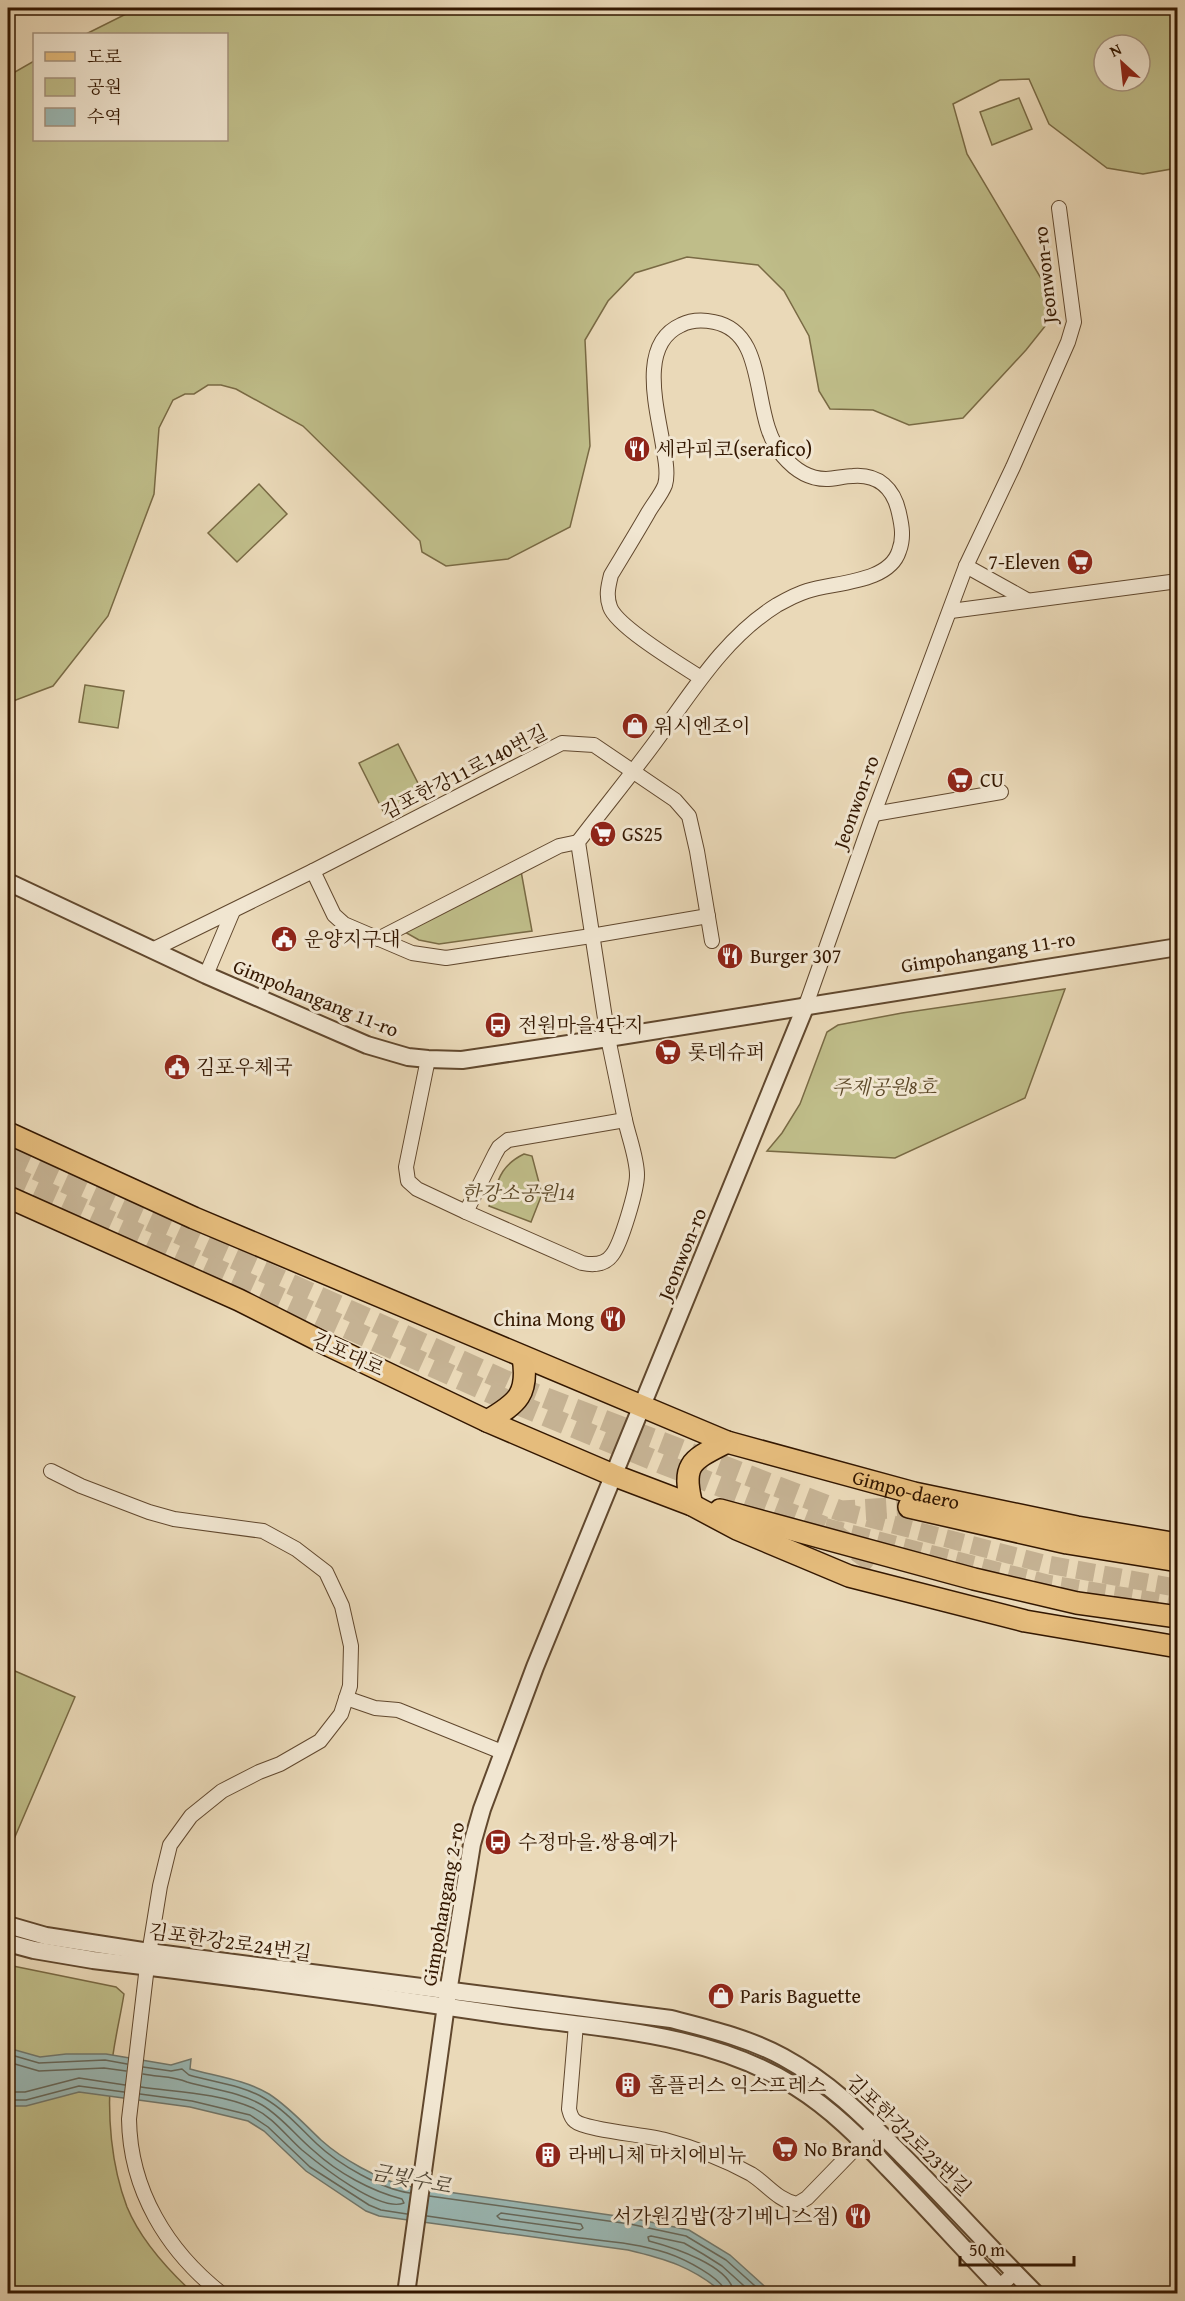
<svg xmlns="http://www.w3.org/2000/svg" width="1185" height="2301" font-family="'Gentium Book Plus','Noto Serif KR',serif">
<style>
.green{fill:#bfbd89;stroke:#796a44;stroke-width:1.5;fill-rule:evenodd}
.water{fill:#9ab9b6;stroke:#71786d;stroke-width:1.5}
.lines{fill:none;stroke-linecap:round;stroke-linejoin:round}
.shore{stroke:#66685b;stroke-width:1.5}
.secondary-tunnel{stroke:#c5b293;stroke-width:18;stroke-dasharray:18 9;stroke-linecap:butt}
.primary-tunnel{stroke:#c5b293;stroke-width:21;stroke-dasharray:21 10;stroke-linecap:butt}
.minor-casing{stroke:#61482e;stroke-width:16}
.tertiary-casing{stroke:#61482e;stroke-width:20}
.primary-casing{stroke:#331700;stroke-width:24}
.minor{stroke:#f1e6d1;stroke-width:14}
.tertiary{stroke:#f1e6d1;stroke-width:16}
.primary{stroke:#e5bc7c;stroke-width:21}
.labels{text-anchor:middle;stroke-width:6;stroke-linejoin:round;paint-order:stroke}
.street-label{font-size:20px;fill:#331700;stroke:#f1e6d1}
.poi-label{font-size:20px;fill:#331700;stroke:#f1e6d1;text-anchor:start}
.park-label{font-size:20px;font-style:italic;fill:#5d4929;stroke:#f1e6d1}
.water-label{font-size:21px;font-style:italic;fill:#524837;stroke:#f1e6d1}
</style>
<rect width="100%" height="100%" fill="#ead9b8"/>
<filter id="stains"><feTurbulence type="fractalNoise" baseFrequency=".00333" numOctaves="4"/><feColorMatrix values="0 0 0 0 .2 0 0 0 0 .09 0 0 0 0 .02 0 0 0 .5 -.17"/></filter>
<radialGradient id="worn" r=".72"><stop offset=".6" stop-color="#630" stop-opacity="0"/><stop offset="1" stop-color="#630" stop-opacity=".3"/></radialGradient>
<g class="green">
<path d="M138 8H1177V168L1143 174 1107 168 1049 124 1029 79 1000 80 953 104 967 154 1045 285 1046 325 1026 350 963 418 909 425 873 410 830 409 819 391 809 336 784 291 758 265 687 257 635 273 608 301 585 340 590 446 570 527 508 559 446 566 422 552 420 541 303 426 236 389 221 385H208L194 394H185L173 400 159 428 154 494 108 616 53 686 8 703V76L34 61V140H226V34H86ZM1104 45H1140V81H1104Z"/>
<polygon points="1019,98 1032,129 992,145 980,112"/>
<polygon points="259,484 287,514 237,562 208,533"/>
<polygon points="85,685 124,691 118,728 79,722"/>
<polygon points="398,744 423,793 384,813 359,763"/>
<polygon points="521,871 532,931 439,944 419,940 403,931"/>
<polygon points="1065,989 1025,1098 895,1158 767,1151 782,1133 800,1104 827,1032 838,1025 902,1013"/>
<path d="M524 1154 532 1156 542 1194 531 1222 489 1206C498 1182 499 1166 524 1154Z"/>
<polygon points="8,1668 75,1697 8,1853"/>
<path d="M8 1965 116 1987 124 1994C120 2019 113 2046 111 2071 107 2115 111 2165 127 2207 141 2241 167 2269 193 2293H8Z"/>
</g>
<path class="water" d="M8 2048 40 2057 66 2054H106L171 2065 191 2059 190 2069C215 2076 246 2080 269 2094 289 2107 304 2124 321 2140 342 2159 378 2179 405 2186L631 2218 689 2230 730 2255 772 2293H723C693 2267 666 2259 628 2250L379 2216 366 2211 306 2171 264 2131 248 2121 190 2107 79 2092 26 2106H8Z"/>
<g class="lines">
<g class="shore">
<polyline points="8,2054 39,2063 105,2060 127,2064"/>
<polyline points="8,2062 39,2071 104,2068 126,2071"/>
<path d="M143 2067 171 2071 182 2069 189 2075C213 2082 242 2085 264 2098 285 2110 300 2128 317 2144 338 2164 381 2189 410 2193"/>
<path d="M141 2087C177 2092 219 2093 253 2108 273 2117 286 2136 302 2150 320 2165 380 2213 404 2203L402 2199C371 2191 338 2173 314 2151 296 2136 282 2117 262 2105 240 2092 211 2089 187 2082 174 2076 157 2077 143 2074"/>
<polyline points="8,2092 25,2092 79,2078 125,2085"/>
<polyline points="140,2094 192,2101 250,2115 268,2127 310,2167 369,2205 381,2210 407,2214"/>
<polyline points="8,2100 26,2100 79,2086 124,2092"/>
<polyline points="429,2196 630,2224 686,2236 726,2260 764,2294"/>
<polygon points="501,2213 581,2224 583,2228 580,2230 500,2219 497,2216"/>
<path d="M427 2216C475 2223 524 2230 572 2237 604 2241 637 2243 667 2253 682 2258 724 2278 726 2294"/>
<path d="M734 2294C732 2266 672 2247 649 2241L648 2237 651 2236 684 2243 703 2254 722 2266 753 2294"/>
</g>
<g class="secondary-tunnel">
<polyline points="841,1511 1045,1564 1178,1588"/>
<polyline points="825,1527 1049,1584 1178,1605"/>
</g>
<g class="primary-tunnel">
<polyline points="8,1157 533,1393 841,1511 909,1507"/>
<polyline points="8,1175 502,1398 663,1464 825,1527 880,1568"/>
</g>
<defs>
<g id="minor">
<polyline points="966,566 1027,600"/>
<polyline points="951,611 1178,581"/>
<polyline points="874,814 1001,792"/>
<polyline points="313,871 334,915 344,924 412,953 446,958 591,936 708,916"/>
<polyline points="378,939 559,846 578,842"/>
<polyline points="152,950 313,871 562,743 594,745 675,800 689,816 697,851 712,941"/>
<polyline points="206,975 233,911"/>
<polyline points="806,1005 871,821 966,566 1013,467 1068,342 1074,322 1059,208"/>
<path d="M428 1059 406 1167 408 1181 417 1189 466 1212 495 1154 499 1147 508 1140 625 1120 608 1038 578 842C604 808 631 775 656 741 692 692 724 638 777 605 786 600 797 594 807 591 835 582 889 583 899 551 904 538 902 526 899 513 894 489 879 474 853 476 844 476 835 479 826 479 808 479 794 469 783 456 749 419 771 333 714 322 704 320 691 320 681 325 636 345 659 414 664 452 666 462 668 475 665 485 661 495 653 504 648 513 636 534 623 555 611 575 608 587 606 596 610 607 617 627 681 665 701 678"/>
<path d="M466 1212 582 1263C592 1265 605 1265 612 1255 621 1244 637 1190 637 1175 637 1158 629 1138 625 1120"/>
<path d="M51 1471 81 1486 149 1512 174 1519 263 1531 296 1549 326 1572 342 1606 351 1646 350 1686 341 1714 320 1741 280 1764 259 1772 222 1791 191 1816 170 1845 160 1886 147 1966 129 2119C130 2190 167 2251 222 2294"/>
<polyline points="346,1698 375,1708 398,1710 502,1752"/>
<path d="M576 2024 569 2109C570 2113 571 2118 575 2121 585 2130 647 2135 665 2140 695 2148 724 2159 751 2174 767 2184 777 2200 797 2204L807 2198 875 2128"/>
<polyline points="992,2294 1015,2272"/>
</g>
<g id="tertiary">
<polyline points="8,882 206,975 367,1045 408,1057 428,1059 462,1060 608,1038 1178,947"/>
<path d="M8 1925 46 1936 149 1952 671 2019C710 2029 748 2038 783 2057 831 2083 865 2118 902 2155 948 2201 990 2248 1036 2294"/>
<path d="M8 1943 34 1950 93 1960C228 1976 363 1994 497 2014 599 2029 707 2031 796 2087 831 2109 860 2138 888 2168 928 2209 967 2253 1007 2294"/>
<polyline points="406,2294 446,2005 472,1844 482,1809 535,1667 806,1005"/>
</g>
<g id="primary">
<path id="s1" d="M8 1133 194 1218 727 1442 914 1493 1077 1527 1178 1544"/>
<polyline points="8,1197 239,1300 330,1346 487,1421 613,1475 692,1505 737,1529 849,1576 1025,1621 1178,1647"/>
<path d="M487 1421C518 1403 529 1394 523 1357"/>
<path d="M692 1505C681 1463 692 1460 727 1442"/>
<polyline points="909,1507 1067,1543 1178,1561"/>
<polyline points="720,1510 974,1579 1077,1603 1178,1617"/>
</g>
</defs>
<use href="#minor" class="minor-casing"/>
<use href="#tertiary" class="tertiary-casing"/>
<use href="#primary" class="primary-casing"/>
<use href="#minor" class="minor"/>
<use href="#tertiary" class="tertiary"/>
<use href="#primary" class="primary"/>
</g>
<defs>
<symbol id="restaurant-disc" viewBox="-11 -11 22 22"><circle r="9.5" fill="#8f2418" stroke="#f1e6d1"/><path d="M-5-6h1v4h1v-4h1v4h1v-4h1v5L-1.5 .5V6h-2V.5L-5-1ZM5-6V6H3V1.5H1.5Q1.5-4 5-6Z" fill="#fff"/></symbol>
<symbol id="supermarket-disc" viewBox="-11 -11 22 22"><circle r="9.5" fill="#8f2418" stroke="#f1e6d1"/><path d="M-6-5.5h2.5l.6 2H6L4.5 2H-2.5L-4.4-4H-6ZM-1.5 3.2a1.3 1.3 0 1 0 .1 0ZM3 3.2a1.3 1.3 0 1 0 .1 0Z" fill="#fff"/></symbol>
<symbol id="shop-disc" viewBox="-11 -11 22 22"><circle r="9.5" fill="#8f2418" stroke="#f1e6d1"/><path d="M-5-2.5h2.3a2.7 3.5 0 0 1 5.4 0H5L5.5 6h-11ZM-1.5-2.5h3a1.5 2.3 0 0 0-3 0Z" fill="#fff"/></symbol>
<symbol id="civic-disc" viewBox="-11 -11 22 22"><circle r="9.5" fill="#8f2418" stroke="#f1e6d1"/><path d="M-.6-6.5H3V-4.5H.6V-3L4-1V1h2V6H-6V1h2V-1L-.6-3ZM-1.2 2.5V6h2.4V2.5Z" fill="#fff"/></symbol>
<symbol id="bus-disc" viewBox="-11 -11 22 22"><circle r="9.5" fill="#8f2418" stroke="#f1e6d1"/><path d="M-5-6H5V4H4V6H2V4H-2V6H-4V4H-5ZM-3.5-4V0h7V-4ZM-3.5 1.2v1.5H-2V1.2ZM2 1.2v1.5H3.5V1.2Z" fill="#fff"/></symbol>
<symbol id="building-disc" viewBox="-11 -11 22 22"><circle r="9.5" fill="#8f2418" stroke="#f1e6d1"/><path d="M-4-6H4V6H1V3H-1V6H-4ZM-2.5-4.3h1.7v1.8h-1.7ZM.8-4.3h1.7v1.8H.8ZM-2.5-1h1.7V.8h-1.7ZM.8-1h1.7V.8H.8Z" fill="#fff"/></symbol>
</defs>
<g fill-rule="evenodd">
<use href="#restaurant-disc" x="622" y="434" width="30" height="30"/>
<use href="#supermarket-disc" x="1065" y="547" width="30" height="30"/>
<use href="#shop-disc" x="620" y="711" width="30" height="30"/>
<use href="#supermarket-disc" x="945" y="765" width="30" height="30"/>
<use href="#supermarket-disc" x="588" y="819" width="30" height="30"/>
<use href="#civic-disc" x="269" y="924" width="30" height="30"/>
<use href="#restaurant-disc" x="715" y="941" width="30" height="30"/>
<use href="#bus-disc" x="483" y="1010" width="30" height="30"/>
<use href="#supermarket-disc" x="653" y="1037" width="30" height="30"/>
<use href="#civic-disc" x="162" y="1052" width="30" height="30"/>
<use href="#restaurant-disc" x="598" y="1304" width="30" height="30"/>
<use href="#bus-disc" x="483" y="1827" width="30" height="30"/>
<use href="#shop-disc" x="706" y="1981" width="30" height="30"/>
<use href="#building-disc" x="613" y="2070" width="30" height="30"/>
<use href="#supermarket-disc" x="770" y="2134" width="30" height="30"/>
<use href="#building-disc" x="533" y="2140" width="30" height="30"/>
<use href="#restaurant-disc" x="843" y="2201" width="30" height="30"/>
</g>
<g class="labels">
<g class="street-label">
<text transform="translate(1045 275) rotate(-96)" y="7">Jeonwon-ro</text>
<text transform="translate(464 772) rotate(-27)" y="7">김포한강11로140번길</text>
<text transform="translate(856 802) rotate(-70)" y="7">Jeonwon-ro</text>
<text transform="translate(988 952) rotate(-9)" y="7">Gimpohangang 11-ro</text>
<text transform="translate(316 998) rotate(22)" y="7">Gimpohangang 11-ro</text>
<text transform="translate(682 1254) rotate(-68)" y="7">Jeonwon-ro</text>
<text transform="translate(348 1354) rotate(25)" y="7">김포대로</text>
<text dy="7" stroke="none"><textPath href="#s1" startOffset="968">Gimpo-daero</textPath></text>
<text transform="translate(443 1904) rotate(-80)" y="7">Gimpohangang 2-ro</text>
<text transform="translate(230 1942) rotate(8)" y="7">김포한강2로24번길</text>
<text transform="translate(909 2135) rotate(44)" y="7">김포한강2로23번길</text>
</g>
<g class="poi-label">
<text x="656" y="456">세라피코(serafico)</text>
<text x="1060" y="569" text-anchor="end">7-Eleven</text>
<text x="654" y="733">워시엔조이</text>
<text x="980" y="787">CU</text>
<text x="622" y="841">GS25</text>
<text x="304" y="946">운양지구대</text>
<text x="750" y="963">Burger 307</text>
<text x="518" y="1032">전원마을4단지</text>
<text x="688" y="1059">롯데슈퍼</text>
<text x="196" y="1074">김포우체국</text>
<text x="594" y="1326" text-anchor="end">China Mong</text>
<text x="518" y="1849">수정마을.쌍용예가</text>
<text x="740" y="2003">Paris Baguette</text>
<text x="648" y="2092">홈플러스 익스프레스</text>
<text x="804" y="2156">No Brand</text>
<text x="568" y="2162">라베니체 마치에비뉴</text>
<text x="838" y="2223" text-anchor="end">서가원김밥(장기베니스점)</text>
</g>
<g class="park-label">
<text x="884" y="1094">주제공원8호</text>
<text x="518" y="1200">한강소공원14</text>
</g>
<g class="water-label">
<text transform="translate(411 2179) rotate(11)" y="7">금빛수로</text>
</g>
</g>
<rect width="1185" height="2301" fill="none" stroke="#ead9b8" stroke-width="30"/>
<rect x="9" y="9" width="1167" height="2283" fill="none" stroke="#331700" stroke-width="3"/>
<rect x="15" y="15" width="1155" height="2271" fill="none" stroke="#331700" stroke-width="1.5"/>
<rect x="33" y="33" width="195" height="108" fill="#f1e6d1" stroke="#a5937d" stroke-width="1.5"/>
<rect x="45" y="52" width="30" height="9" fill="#e5bc7c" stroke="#a5937d" stroke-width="1.5"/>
<text x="87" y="63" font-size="18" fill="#331700">도로</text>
<rect x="45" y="78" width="30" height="18" fill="#bfbd89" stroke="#a5937d" stroke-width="1.5"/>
<text x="87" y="93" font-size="18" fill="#331700">공원</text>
<rect x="45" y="108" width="30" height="18" fill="#9ab9b6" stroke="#a5937d" stroke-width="1.5"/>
<text x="87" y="123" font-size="18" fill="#331700">수역</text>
<g transform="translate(1122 63) rotate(333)"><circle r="28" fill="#f1e6d1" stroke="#a5937d" stroke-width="1.5"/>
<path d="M0-4.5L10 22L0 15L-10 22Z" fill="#8f2418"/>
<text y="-9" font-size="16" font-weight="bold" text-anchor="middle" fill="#331700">N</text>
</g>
<path d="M960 2256v9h114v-9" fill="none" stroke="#331700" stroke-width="3"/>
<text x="969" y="2256" font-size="18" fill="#331700" stroke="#f1e6d1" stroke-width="4.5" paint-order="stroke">50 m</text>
<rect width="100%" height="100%" filter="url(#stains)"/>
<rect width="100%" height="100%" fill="url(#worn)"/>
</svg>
